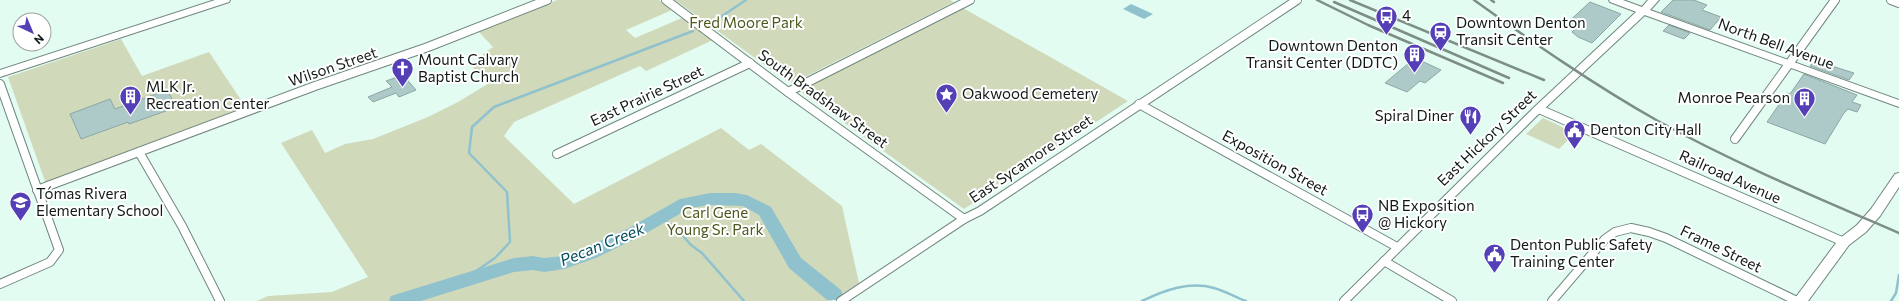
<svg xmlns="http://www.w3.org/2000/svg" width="1899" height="301" font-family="Commissioner,sans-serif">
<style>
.green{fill:#d1d9bb}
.water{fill:#90c2ce}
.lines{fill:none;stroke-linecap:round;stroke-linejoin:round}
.stream{stroke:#90c2ce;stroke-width:2.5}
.river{fill:#90c2ce;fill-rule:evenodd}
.building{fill:#aecac8;stroke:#8ba7a5}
.street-casing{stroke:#70877d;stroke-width:10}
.secondary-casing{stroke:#70877d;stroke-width:2}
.street{stroke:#fff;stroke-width:8}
.secondary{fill:#fff;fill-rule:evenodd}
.rail{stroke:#7d8e87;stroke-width:2.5}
.labels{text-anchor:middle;stroke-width:4;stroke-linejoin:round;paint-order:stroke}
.poi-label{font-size:15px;fill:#101915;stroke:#fff;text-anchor:start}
.park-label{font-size:15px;fill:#4c581c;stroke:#fff}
.street-label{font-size:15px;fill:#101915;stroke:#fff}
.water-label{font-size:16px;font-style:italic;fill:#024e5c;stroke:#fff}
</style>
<rect width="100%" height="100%" fill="#e3fcf1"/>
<g class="green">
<path d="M557 0H659L672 10 626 30 635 38 682 18 713 40 646 71 640 66 514 122 504 136 574 204 721 128 749 150 761 144 842 206 859 283 831 301H257L268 296 332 292 368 277 281 143 312 130 325 153 345 144 373 139 428 117 458 102 491 82 486 75 473 70C476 58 483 54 493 47L478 31Z"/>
<polygon points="675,0 950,0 954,2 793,83 788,82"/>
<polygon points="963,8 1128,101 964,209 800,91"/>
<polygon points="121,39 142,76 209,52 247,109 46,184 8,77"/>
<polygon points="1543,118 1575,133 1559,149 1526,134"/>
</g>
<polygon class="water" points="1131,4 1153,14 1144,19 1123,9"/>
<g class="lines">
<g class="stream">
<polyline points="713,22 746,0"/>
<polyline points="658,220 665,221 675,227 691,245 702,253 744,301"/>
<polyline points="460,282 495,258 510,242 507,192 469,153 472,127 494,107 693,31"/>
<path d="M1142 301C1165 290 1189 281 1214 288 1225 291 1235 297 1246 301"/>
<polyline points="1891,301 1896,293 1899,275"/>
</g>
<polygon class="river" points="710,193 735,193 747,195 771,207 801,258 841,290 843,295 841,300 827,300 789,268 759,215 743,206 710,205 690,208 641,236 596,258 564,269 544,272 533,270 514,272 421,301 389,301 391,296 514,258 533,256 544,258 563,256 584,248 629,228 680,199"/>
</g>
<g class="building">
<polygon points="1673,0 1694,0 1707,5 1702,10 1721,17 1710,30 1661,12"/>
<polygon points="1590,2 1621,14 1592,43 1578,37 1572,32 1575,29 1565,25"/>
<polygon points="1669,25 1690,33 1684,39 1663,31"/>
<polygon points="1415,58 1441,70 1425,83 1420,81 1407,92 1385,83"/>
<polygon points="1815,60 1838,68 1854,73 1849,80 1810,66"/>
<polygon points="1804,74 1857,95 1852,102 1861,105 1857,112 1848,109 1844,113 1825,144 1767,122 1787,93 1790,94"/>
<polygon points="403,75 416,90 399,97 396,93 373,102 368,97 392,87 386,81"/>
<polygon points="167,90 177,107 129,124 128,122 81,139 70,114 110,99 115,109"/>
</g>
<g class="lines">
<defs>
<g id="street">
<polyline points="666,0 788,92 964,219"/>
<polyline points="1891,0 1899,3"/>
<polyline points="0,84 59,250 50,262 0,284"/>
<polyline points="788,92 970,0"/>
<polyline points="1139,104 1397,247"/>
<polyline points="1539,109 1844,242"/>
<polyline points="1735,139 1835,0"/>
<polyline points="139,152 182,226 220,301"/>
<polyline points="557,154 750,63"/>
<polyline points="37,190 315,86 428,47 547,0"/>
<polyline points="1384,261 1452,301"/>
<polyline points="841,301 964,219 980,211 1297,0"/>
<polyline points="1344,301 1535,112 1643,11"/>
<polyline points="1552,301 1605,239 1615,232 1631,228 1649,232 1666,238 1797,301"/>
</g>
<g id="secondary">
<polygon points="215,0 230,0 229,2 0,77 0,70"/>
<polygon points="1609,0 1623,0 1642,7 1648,0 1659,0 1650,10 1899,100 1899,107 1639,13 1610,2"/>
<polygon points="1899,173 1899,187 1880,216 1866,232 1849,245 1808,301 1793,301 1839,239 1857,225 1871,209 1895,174"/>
</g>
</defs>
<use href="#street" class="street-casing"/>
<use href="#secondary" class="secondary-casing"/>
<use href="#street" class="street"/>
<use href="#secondary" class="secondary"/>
<g class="rail">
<polyline points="1317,0 1368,25 1503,83"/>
<polyline points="1350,0 1544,80"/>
<path d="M1474 0C1534 43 1594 85 1658 121 1736 164 1818 198 1899 233"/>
<polyline points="1491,0 1494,2"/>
<polyline points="1334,2 1509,78"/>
</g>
</g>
<defs>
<symbol id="bus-pin" viewBox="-11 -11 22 30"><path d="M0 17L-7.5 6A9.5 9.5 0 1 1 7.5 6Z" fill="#543fb7" stroke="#fff"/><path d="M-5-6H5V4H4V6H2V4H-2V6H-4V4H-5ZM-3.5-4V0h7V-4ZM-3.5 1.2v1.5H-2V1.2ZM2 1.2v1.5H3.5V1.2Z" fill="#fff"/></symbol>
<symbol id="station-pin" viewBox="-11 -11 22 30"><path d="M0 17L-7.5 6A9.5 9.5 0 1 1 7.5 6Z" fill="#543fb7" stroke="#fff"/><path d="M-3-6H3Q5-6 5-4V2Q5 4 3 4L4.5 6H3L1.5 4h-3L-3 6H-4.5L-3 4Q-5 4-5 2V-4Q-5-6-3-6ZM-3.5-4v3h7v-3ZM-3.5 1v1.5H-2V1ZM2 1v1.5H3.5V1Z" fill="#fff"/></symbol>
<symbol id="building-pin" viewBox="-11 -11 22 30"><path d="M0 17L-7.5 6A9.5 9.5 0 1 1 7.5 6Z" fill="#543fb7" stroke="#fff"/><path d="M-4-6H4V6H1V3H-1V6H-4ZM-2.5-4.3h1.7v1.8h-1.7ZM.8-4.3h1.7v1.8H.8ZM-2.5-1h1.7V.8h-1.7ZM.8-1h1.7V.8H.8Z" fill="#fff"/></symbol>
<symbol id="church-pin" viewBox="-11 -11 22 30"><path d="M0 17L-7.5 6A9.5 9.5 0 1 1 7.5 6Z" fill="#543fb7" stroke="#fff"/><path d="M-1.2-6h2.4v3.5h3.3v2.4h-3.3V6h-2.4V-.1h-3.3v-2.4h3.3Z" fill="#fff"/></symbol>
<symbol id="sight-pin" viewBox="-11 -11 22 30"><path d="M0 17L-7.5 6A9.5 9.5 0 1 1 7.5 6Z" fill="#543fb7" stroke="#fff"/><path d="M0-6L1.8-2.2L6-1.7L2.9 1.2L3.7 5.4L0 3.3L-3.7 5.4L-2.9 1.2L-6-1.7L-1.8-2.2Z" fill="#fff"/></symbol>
<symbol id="restaurant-pin" viewBox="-11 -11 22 30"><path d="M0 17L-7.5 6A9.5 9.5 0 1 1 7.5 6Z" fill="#543fb7" stroke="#fff"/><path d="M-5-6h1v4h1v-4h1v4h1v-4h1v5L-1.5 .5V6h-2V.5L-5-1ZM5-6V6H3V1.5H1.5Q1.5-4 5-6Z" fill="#fff"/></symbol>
<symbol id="civic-pin" viewBox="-11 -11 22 30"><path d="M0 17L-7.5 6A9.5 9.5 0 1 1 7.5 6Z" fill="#543fb7" stroke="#fff"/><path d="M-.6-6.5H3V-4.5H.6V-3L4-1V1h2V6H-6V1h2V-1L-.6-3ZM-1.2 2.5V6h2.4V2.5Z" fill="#fff"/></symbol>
<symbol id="school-pin" viewBox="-11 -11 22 30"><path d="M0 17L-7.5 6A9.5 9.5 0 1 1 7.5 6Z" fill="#543fb7" stroke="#fff"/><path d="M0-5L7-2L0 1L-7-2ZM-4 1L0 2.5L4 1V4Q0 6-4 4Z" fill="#fff"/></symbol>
</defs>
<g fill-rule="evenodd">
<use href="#bus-pin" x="1374" y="4" width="25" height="34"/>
<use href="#station-pin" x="1428" y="20" width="25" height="34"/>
<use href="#building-pin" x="1402" y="42" width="25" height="34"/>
<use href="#church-pin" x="390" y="56" width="25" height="34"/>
<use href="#sight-pin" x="934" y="82" width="25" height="34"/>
<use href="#building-pin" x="118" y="84" width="25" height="34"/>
<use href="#building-pin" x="1792" y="86" width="25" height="34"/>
<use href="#restaurant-pin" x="1458" y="104" width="25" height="34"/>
<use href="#civic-pin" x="1562" y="118" width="25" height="34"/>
<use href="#school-pin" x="8" y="190" width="25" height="34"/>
<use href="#bus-pin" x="1350" y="202" width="25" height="34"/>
<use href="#civic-pin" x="1482" y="242" width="25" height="34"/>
</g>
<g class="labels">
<g class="poi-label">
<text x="1402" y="21">4</text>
<text x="1456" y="28">Downtown Denton<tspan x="1456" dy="17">Transit Center</tspan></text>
<text x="1398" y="51" text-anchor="end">Downtown Denton<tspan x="1398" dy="17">Transit Center (DDTC)</tspan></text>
<text x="418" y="65">Mount Calvary<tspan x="418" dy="17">Baptist Church</tspan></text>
<text x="146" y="92">MLK Jr.<tspan x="146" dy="17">Recreation Center</tspan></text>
<text x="962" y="99">Oakwood Cemetery</text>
<text x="1790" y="103" text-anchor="end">Monroe Pearson</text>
<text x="1454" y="121" text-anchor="end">Spiral Diner</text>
<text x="1590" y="135">Denton City Hall</text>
<text x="36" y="199">Tómas Rivera<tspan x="36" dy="17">Elementary School</tspan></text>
<text x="1378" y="211">NB Exposition<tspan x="1378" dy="17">@ Hickory</tspan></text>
<text x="1510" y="250">Denton Public Safety<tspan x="1510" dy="17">Training Center</tspan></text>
</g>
<g class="park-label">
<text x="746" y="28">Fred Moore Park</text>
<text x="715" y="218">Carl Gene<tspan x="715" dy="17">Young Sr. Park</tspan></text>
</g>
<g class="street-label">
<text transform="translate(1776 44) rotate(20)" y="5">North Bell Avenue</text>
<text transform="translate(333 67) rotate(-19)" y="5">Wilson Street</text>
<text transform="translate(647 96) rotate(-25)" y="5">East Prairie Street</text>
<text transform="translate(823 99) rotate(36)" y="5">South Bradshaw Street</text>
<text transform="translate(1487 138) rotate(-44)" y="5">East Hickory Street</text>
<text transform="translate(1031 159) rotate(-34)" y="5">East Sycamore Street</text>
<text transform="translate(1275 163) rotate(29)" y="5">Exposition Street</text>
<text transform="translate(1730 177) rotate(24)" y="5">Railroad Avenue</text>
<text transform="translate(1721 249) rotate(26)" y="5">Frame Street</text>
</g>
<g class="water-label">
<text transform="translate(602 244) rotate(-22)" y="6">Pecan Creek</text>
</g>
</g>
<g transform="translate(32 32) rotate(136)"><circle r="19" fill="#ffffff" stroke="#9fa3a1"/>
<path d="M0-3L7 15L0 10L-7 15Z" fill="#543fb7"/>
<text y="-6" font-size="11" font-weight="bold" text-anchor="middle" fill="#101915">N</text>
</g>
</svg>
